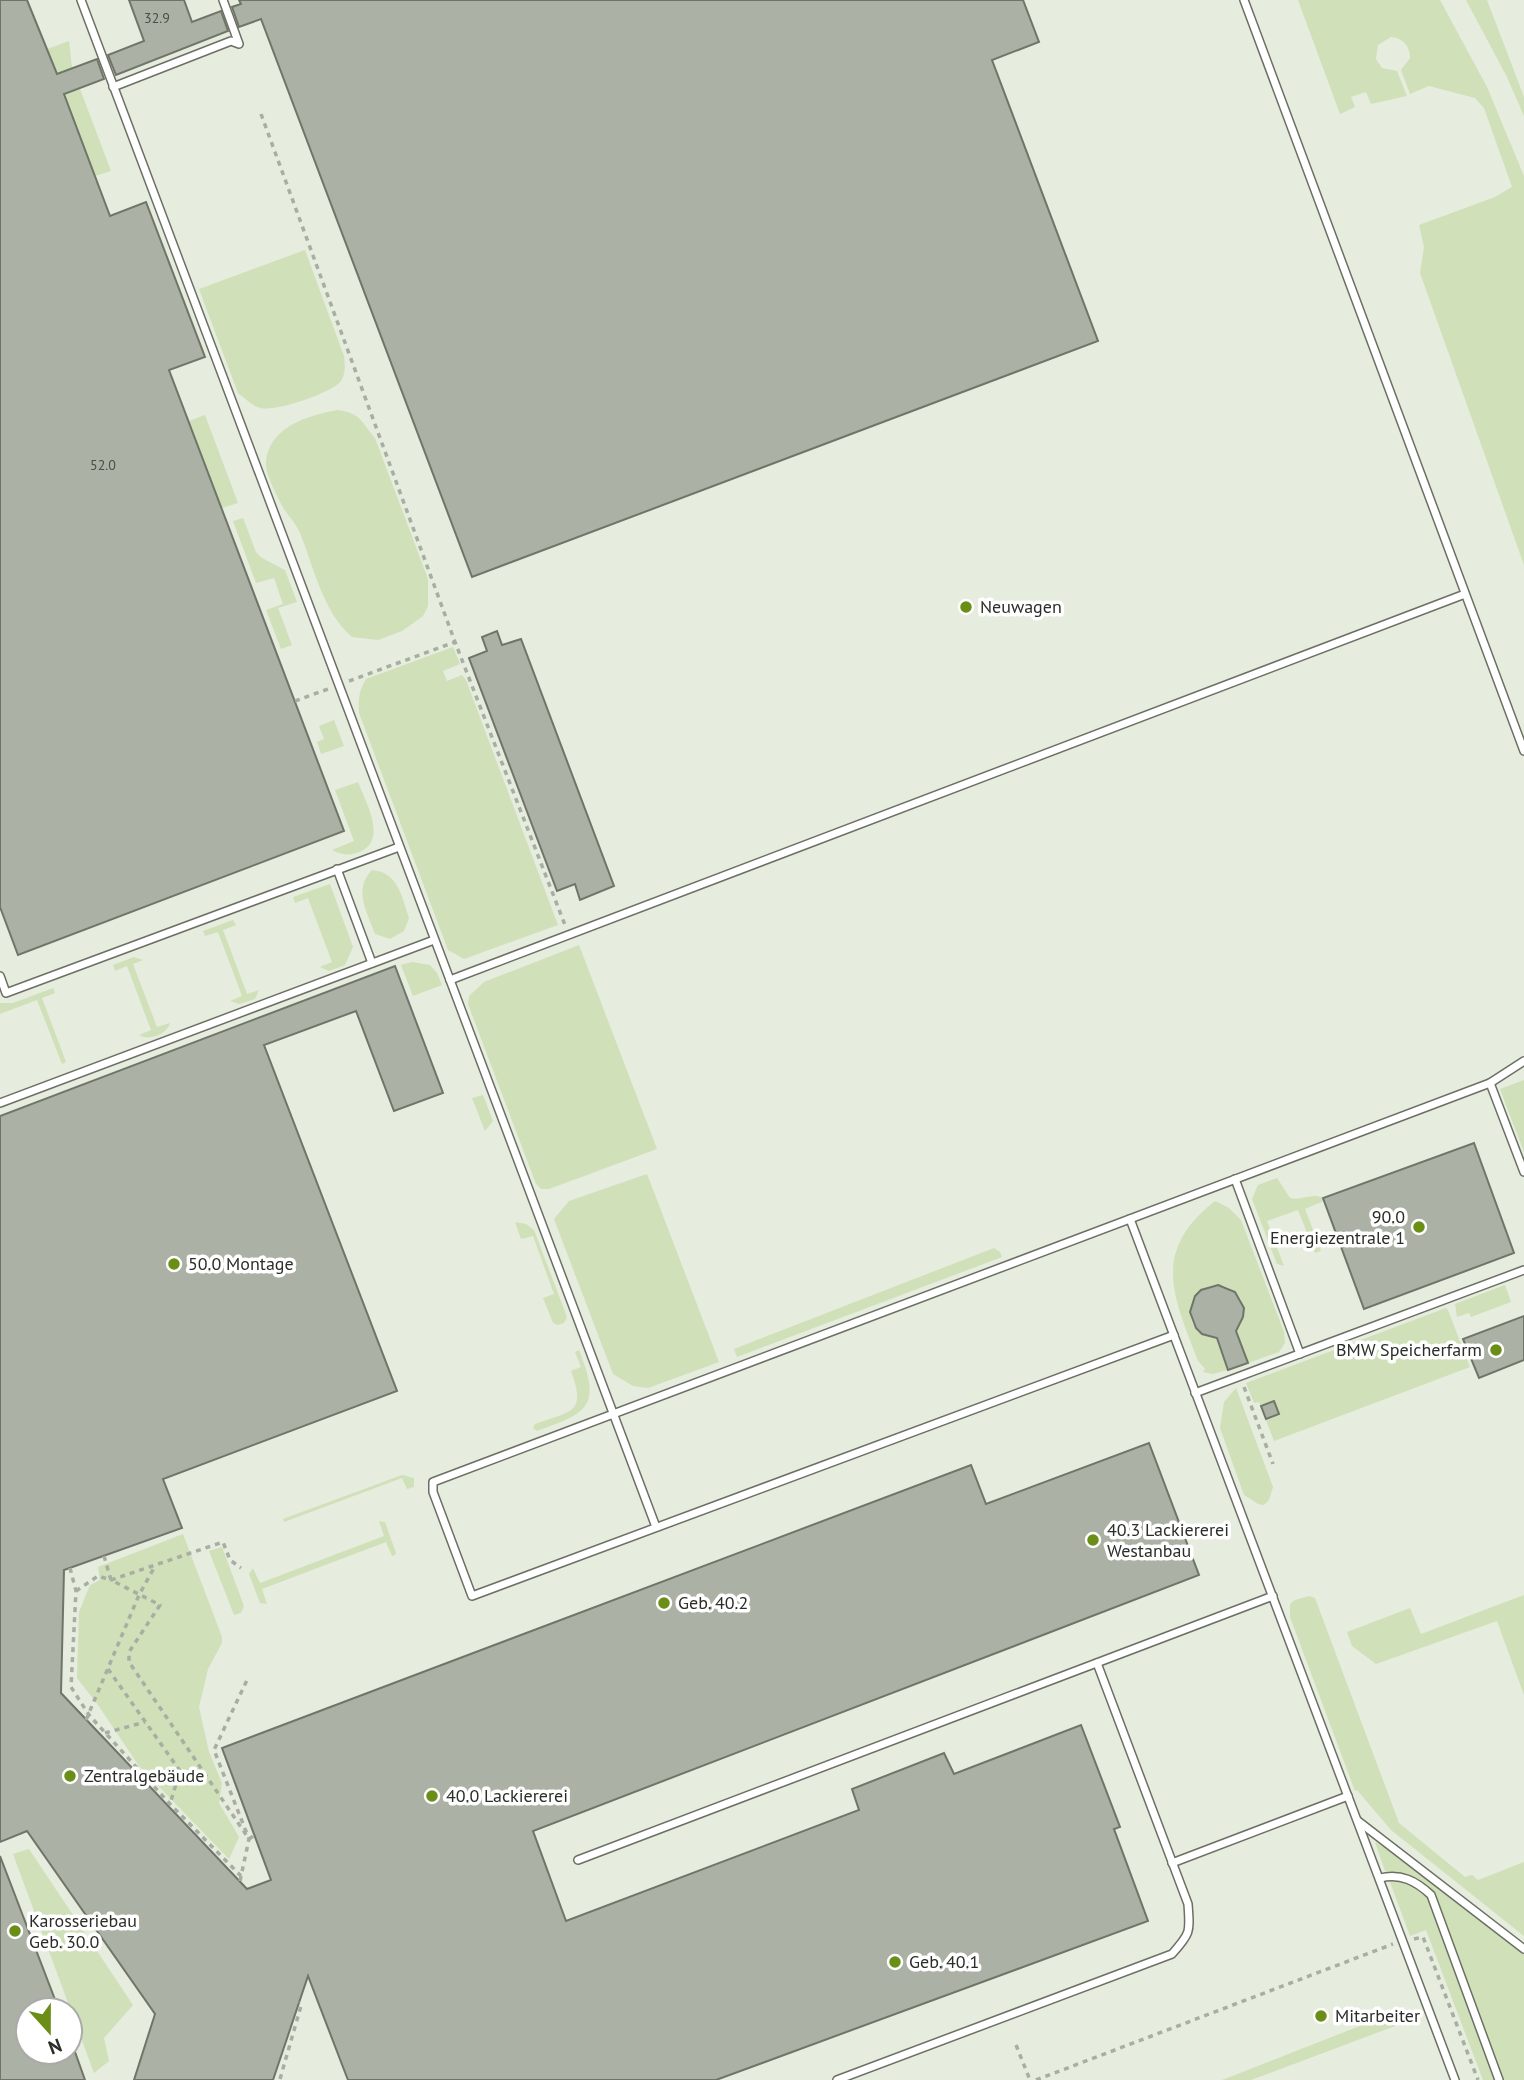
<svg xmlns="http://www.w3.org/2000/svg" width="1524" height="2080" font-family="'PT Sans',sans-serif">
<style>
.green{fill:#d0e0b9}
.building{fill:#abb1a4;stroke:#707569;stroke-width:2}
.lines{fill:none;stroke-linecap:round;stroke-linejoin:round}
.lane-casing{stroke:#6b7064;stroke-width:10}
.path{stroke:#a9aea3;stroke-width:3.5;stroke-dasharray:5 5;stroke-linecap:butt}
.lane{stroke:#fff;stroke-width:7}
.poi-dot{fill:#6b8e16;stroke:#fff;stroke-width:2.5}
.labels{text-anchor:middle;stroke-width:7;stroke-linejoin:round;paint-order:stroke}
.number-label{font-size:14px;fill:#4b4e47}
.poi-label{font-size:18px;fill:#2b2d28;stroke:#fff;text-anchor:start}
</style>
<rect width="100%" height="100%" fill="#e6ecde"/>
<g class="green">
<path d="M1298 0H1440L1487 87 1524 176V565L1420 273 1424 247 1419 225 1495 197 1512 187 1484 108 1475 98 1429 86 1410 94 1401 70 1410 58C1410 46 1403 38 1391 37L1378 45 1376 59 1382 68 1397 71 1407 96 1371 104 1366 92 1351 97 1355 107 1340 114Z"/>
<polygon points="1466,0 1487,0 1524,97 1524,116 1507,77"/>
<polygon points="69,41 72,68 57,74 47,49"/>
<polygon points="80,89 111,171 95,176 64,94"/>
<path d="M305 250 344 356C345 365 346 375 340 382 331 393 275 412 261 408 252 406 245 398 238 393L199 289Z"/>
<path d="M338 410C361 413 361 422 375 438L428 579V606L423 616 402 631 378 640 352 637C323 612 314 568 300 533 295 521 285 513 280 502 275 492 265 473 266 462 269 427 308 415 338 410Z"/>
<polygon points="205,415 238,503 222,508 189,421"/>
<polygon points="243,518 256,552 262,558 285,570 297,602 278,608 292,645 281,649 266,610 283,604 274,578 256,583 233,521"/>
<path d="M453 647 460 664 443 671 447 681 462 675 466 680 558 925 464 959 448 950 359 713C358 700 359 691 366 679Z"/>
<polygon points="334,720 344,746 321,754 317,742 324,739 319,726"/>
<path d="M358 782C365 801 389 841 359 852 349 856 342 855 332 850L354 841 335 790Z"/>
<path d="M372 870C398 872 402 897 409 918L404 931 390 939 375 934C367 911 353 890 372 870Z"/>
<polygon points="330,884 353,947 345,965 329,971 320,967 332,962 308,898 295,903 293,897"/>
<polygon points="233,920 236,925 223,930 247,994 259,990 255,999 239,1004 230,1001 242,996 218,932 205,936 203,931"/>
<polygon points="579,945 657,1149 549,1189 541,1189 536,1184 468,1004 469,996 484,982"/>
<path d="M134 957 143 960 133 964 157 1027 170 1023C166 1035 149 1041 139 1035L151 1030 127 966 115 971 113 965Z"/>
<polygon points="412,962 430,965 437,973 442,985 413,996 401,965"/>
<polygon points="53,988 55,993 42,998 66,1062 62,1064 37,1000 0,1014 0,1003 13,1003"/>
<polygon points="1524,1080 1524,1152 1500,1089"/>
<polygon points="483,1095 493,1121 485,1131 472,1098"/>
<polygon points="647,1174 719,1362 648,1388 633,1386 613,1374 554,1219 569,1201"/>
<path d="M1277 1178 1290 1198C1302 1201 1312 1192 1323 1198L1324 1201 1305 1209 1321 1251 1315 1253 1298 1210 1267 1221 1284 1266 1277 1264 1252 1199 1258 1185Z"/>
<path d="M1215 1201 1229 1208 1241 1220 1284 1332 1285 1343 1279 1352 1248 1363 1236 1331 1243 1317 1241 1299C1205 1253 1162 1332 1217 1338L1228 1370 1213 1374 1203 1372 1205 1369 1198 1361C1174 1297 1150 1252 1215 1201Z"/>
<polygon points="515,1222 526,1224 534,1230 567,1317 564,1323 558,1325 553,1323 543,1298 554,1294 533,1236 521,1239"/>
<polygon points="994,1248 1000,1252 1002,1257 737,1357 734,1349"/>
<polygon points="1505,1285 1511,1302 1471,1317 1469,1313 1457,1317 1455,1304"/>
<polygon points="1446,1308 1448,1310 1470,1367 1274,1441 1259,1402 1254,1403 1246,1383"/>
<path d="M579 1350C601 1406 590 1412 537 1431L533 1428 535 1424C571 1411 587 1414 571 1371L581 1367 575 1352Z"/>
<polygon points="1236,1388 1273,1487 1269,1500 1264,1505 1258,1504 1244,1495 1220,1428 1224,1402"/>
<polygon points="402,1475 414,1478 414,1487 407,1489 402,1478 284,1522 283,1519"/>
<polygon points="379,1521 385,1522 396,1553 395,1555 392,1556 386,1542 262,1589 267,1604 260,1603 249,1574 253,1568 260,1583 384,1536"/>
<polygon points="183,1534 222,1637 222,1643 208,1669 199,1707 209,1752 222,1783 219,1803 239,1837 229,1859 139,1766 98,1705 77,1678 79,1612 90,1585 100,1580 98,1567"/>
<polygon points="222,1547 244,1606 241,1613 234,1615 209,1551"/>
<polygon points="1524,1595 1524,1695 1497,1621 1376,1664 1352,1646 1347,1632 1410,1608 1421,1634"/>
<polygon points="1309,1596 1315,1598 1399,1823 1465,1877 1472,1875 1478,1880 1524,1862 1524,1936 1391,1830 1357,1790 1355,1791 1290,1617 1290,1604 1295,1600"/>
<path d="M1375 1842 1395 1852 1524 1954V2080H1483L1426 1930 1410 1936 1390 1882C1405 1881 1415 1886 1426 1897L1436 1893 1414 1877 1385 1871Z"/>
<polygon points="29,1849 133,2005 104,2038 109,2061 94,2073 13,1854"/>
<polygon points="1398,2011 1414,2011 1419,2017 1251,2080 1222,2080"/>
</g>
<g class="building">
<polygon points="0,0 27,0 57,74 97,59 104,79 64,94 110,216 146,202 205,357 169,370 344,831 18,955 0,907"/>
<polygon points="129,0 184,0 192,22 221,11 228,31 116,75 108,55 144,41"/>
<polygon points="239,0 1023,0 1039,42 992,60 1098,341 472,577 261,19 239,27 232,7 241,4"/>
<polygon points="497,631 502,645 521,639 614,886 580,900 575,884 557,891 469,658 487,651 482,637"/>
<polygon points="395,966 443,1093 394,1111 356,1011 264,1045 397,1391 163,1479 182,1528 64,1570 61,1693 247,1889 271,1880 222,1748 971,1465 986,1504 1149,1443 1199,1575 533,1831 566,1921 859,1810 852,1789 944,1753 954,1774 1081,1725 1120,1827 1114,1829 1148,1921 716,2080 348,2080 308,1976 273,2080 134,2080 155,2014 27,1831 0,1842 0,1116"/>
<polygon points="1474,1143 1514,1253 1364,1309 1323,1198"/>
<polygon points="1218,1285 1235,1292 1244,1308 1243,1317 1236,1331 1248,1363 1228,1370 1217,1338 1202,1334 1196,1328 1190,1312 1195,1296 1201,1290"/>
<polygon points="1524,1316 1524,1360 1479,1378 1463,1339"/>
<polygon points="1274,1401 1279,1414 1266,1419 1261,1406"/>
<polygon points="0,1856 59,2010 28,2010 28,2052 75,2052 85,2080 0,2080"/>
</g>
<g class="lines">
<defs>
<g id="lane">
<polyline points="81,0 656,1527"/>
<polyline points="1244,0 1524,751"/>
<polyline points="113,87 231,41 239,44 223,0"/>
<polyline points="337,869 372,963"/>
<polyline points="0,976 6,993 399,847"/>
<polyline points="450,980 1465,594"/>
<polyline points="1490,1083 1524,1172"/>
<polyline points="0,1103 434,940"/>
<polyline points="1235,1179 1300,1354"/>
<polyline points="1130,1219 1455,2080"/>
<polyline points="1174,1335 472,1596 433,1492 433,1482 1490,1083 1524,1061"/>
<polyline points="1195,1393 1524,1270"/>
<polyline points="1358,1821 1524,1949"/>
<polyline points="578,1860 1273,1596"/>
<polyline points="1172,1863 1348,1796"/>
<path d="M1380 1878C1401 1873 1416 1881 1431 1895L1499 2080"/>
<path d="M837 2080 1172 1954C1191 1933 1190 1932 1188 1904L1097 1663"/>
</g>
</defs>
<use href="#lane" class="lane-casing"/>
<g class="path">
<polyline points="261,114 455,642 565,925"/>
<polyline points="349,681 455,642"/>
<polyline points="295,701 328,689"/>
<polyline points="1244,1387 1273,1464"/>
<polyline points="104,1556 111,1580 160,1605 129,1652 129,1662 249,1839 255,1835"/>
<polyline points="70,1568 76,1591 71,1687 89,1715 170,1804 241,1876"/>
<polyline points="76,1591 98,1576 111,1580 223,1542 230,1560 241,1568"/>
<polyline points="108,1669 180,1771 170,1804"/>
<polyline points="86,1720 139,1595 155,1566"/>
<polyline points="105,1733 145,1722"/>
<polyline points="240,1881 249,1839 214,1750 247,1680"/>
<polyline points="1414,1939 1423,1937 1478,2080"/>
<polyline points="1016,2045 1030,2080"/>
<polyline points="280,2079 301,2006 299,2002"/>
<polyline points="1036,2080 1393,1944"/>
</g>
<use href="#lane" class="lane"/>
</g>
<g class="poi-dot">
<circle cx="966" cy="607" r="7"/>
<circle cx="1419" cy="1227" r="7"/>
<circle cx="174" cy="1264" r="7"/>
<circle cx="1496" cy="1350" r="7"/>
<circle cx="1093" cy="1540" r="7"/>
<circle cx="664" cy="1603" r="7"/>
<circle cx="70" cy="1776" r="7"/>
<circle cx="432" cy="1796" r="7"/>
<circle cx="15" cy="1931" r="7"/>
<circle cx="895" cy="1962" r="7"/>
<circle cx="1321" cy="2016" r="7"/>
</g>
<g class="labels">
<g class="number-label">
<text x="157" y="23">32.9</text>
<text x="103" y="470">52.0</text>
</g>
<g class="poi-label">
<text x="980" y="613">Neuwagen</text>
<text x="1405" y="1223" text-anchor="end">90.0<tspan x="1405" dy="21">Energiezentrale 1</tspan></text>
<text x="188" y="1270">50.0 Montage</text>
<text x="1482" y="1356" text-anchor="end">BMW Speicherfarm</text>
<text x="1107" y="1536">40.3 Lackiererei<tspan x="1107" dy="21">Westanbau</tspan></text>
<text x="678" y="1609">Geb. 40.2</text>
<text x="84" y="1782">Zentralgebäude</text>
<text x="446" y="1802">40.0 Lackiererei</text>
<text x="29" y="1927">Karosseriebau<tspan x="29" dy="21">Geb. 30.0</tspan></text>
<text x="909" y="1968">Geb. 40.1</text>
<text x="1335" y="2022">Mitarbeiter</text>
</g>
</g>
<g transform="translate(49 2031) rotate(159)"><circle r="33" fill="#ffffff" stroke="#aaaba9" stroke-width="2"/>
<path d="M0-5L12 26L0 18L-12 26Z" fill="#6b8e16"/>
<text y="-10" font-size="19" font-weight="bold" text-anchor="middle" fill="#2b2d28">N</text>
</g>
</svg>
